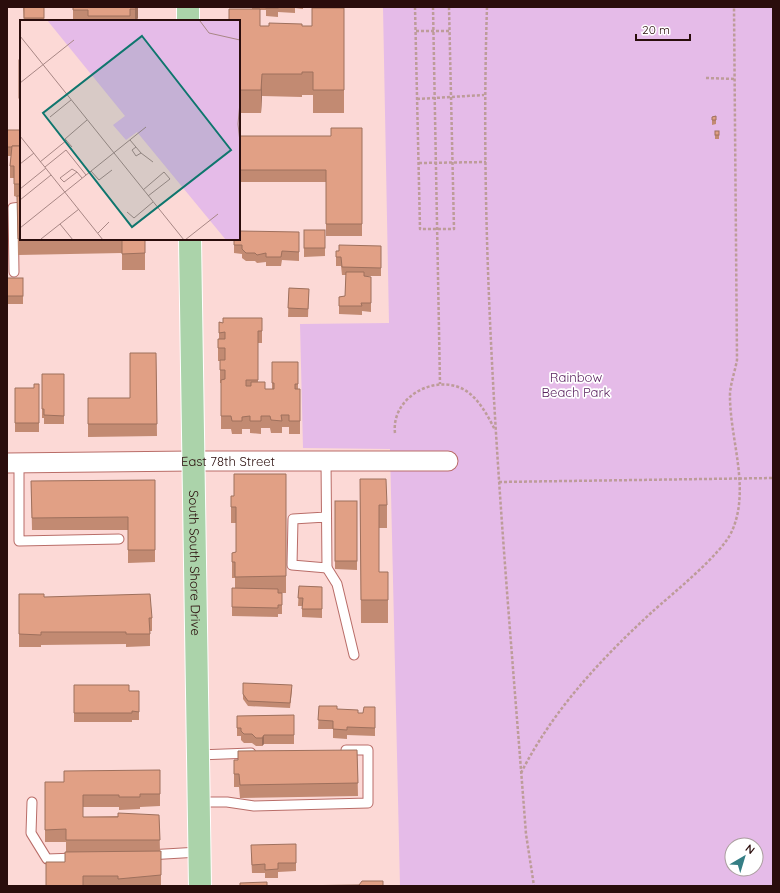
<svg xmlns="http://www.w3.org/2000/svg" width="780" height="893" font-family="Quicksand,sans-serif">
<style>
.green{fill:#e5bbe8;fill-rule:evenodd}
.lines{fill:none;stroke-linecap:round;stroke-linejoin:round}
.service-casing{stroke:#b96d68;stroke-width:11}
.minor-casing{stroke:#b96d68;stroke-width:21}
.primary-casing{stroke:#fff;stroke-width:24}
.path{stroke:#bd9c99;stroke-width:2.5;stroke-dasharray:3 2;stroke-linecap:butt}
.service{stroke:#fff;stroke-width:9}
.minor{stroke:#fff;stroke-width:19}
.primary{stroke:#abd3aa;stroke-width:22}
.wall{fill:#c28a72}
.shaded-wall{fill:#9e705d}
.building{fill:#e1a085;stroke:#9e705d}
.labels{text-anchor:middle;stroke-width:3.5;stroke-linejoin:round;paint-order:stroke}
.park-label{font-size:13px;fill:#5a235f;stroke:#fff}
.street-label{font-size:13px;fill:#2a0d0c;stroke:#fff}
.inset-road{fill:none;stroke:#a88785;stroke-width:1}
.view{fill:#0f766e;fill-opacity:0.15;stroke:#0f766e;stroke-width:2}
.inset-edge{fill:none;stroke:#2a0d0c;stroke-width:2}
</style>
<rect width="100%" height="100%" fill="#fcd9d6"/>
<path class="green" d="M383 7H773V886H400L390 449 303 448 300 324 389 323ZM732 845H756V869H732Z"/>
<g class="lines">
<defs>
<g id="service">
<polyline points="14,272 13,208 21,207"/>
<polyline points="326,461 327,568 292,565 293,519 326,517"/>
<polyline points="19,463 19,541 119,539"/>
<polyline points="327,568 337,584 354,655"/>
<polyline points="198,755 251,753"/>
<polyline points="32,802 31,833 47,859 76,858"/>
<polyline points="199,802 227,802 254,806 368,803 368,750 346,750"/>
<polyline points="148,855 199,852"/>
</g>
<g id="minor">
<path id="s1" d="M7 463 193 461H448"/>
</g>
<g id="primary">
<polyline points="188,7 188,21"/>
<path id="s2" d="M190 239 200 886"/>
</g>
</defs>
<use href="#service" class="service-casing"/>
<use href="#minor" class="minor-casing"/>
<use href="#primary" class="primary-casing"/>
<g class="path">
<polyline points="415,7 420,229 454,229 449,7"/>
<polyline points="433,7 440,384"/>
<path d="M487 7C478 283 505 559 526 834L534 886"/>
<polyline points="416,31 450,31"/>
<polyline points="706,78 735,79"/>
<polyline points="417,99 484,95"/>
<polyline points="419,163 486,162"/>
<path d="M395 433C391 398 433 374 463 389 478 397 488 416 495 430"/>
<polyline points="499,482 773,478"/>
<path d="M521 773C553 710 600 660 652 612 672 594 722 554 732 531 751 488 729 437 730 393 731 382 735 371 737 360L734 7"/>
</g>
<use href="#service" class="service"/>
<use href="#minor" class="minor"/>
<use href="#primary" class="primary"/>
</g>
<g class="wall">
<polygon points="23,7 44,7 44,21 24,21"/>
<polygon points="73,7 138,7 138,18 136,21 73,21"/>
<polygon points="252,7 303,7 303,9 295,8 295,13 278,12 278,17 266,16 266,10 260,10 260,26 312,26 344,8 344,113 313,113 313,95 302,95 302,97 262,96 261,113 239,113 239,21 252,9"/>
<rect x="19" y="60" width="2" height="47"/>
<polygon points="716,116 716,124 712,125 712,117"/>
<polygon points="362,128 362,236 326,236 326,182 239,182 239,136 331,136"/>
<polygon points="7,130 20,146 21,146 21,239 145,239 145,270 122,270 122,253 18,255 17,197 14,196 14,178 10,178 10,166 11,156 7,156"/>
<polygon points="719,131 719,139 715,139 715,135"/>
<polygon points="304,230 325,230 325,256 304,257"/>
<polygon points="299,232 299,261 282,260 281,266 266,266 266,262 257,263 255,261 246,261 242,258 242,254 234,253 234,239"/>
<polygon points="381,246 381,276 364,276 371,277 371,312 362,311 362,315 339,314 339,297 345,296 346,275 342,275 341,266 336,266 336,251"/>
<rect x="7" y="278" width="16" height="26"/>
<polygon points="289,288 309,289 308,317 288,317"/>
<polygon points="262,318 262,343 258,343 258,382 265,389 272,389 272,362 298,362 298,389 300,389 300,434 289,434 289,427 282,427 282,433 271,433 270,428 261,428 261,434 250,433 250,429 242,429 242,434 232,434 231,429 221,429 221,383 220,383 220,361 218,361 218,339 219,339 219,322 223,323"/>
<polygon points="156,353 157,436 88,437 88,398 130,398"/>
<polygon points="42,374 64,374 64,424 44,424 44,418 42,418"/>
<polygon points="39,384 39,432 15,432 15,388 34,388"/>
<polygon points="286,474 286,593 278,593 282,601 282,614 278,614 278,617 232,616 232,588 235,588 235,578 232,578 232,553 236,552 236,523 231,523 231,496 234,496"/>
<polygon points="360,479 387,505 387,528 379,528 379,572 388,600 388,623 361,623"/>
<polygon points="155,480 155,562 128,563 128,530 32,530 31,481"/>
<polygon points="335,501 357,501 357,570 335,569"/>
<polygon points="299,586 322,587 322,618 302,617 302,606 298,606"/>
<polygon points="19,594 44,597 152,618 152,631 150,631 150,646 126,647 126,644 41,645 41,647 19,647"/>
<polygon points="243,683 292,690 290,708 248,706 243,699"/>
<polygon points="74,685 129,691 139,691 139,720 132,720 132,722 74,722"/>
<polygon points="319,706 358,713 363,713 375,707 375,736 347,735 347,739 333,738 333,729 318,729"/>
<polygon points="294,715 294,744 264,744 262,746 256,746 252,743 244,743 241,740 241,736 237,736 237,716"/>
<polygon points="357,750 358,796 240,798 239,787 234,787 234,760"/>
<polygon points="160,770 160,806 140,807 140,809 119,810 119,807 83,807 83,817 159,815 160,851 161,851 161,886 46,886 65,862 66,852 66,842 45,842 45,782 64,782"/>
<polygon points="296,844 296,871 278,872 278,878 265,878 265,873 252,873 251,853"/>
</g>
<g class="shaded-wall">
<polygon points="137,7 138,7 138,18 135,21 135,9"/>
<polygon points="262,74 262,96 261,113 261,90"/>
<polygon points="264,735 264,744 262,746 262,738"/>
</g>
<g class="building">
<rect x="24" y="7" width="20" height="11"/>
<polygon points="73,7 137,7 135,9 130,9 130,16 88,16 88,10 73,10"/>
<rect x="266" y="7" width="12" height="1"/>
<polygon points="312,8 344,8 344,90 313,90 313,72 302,72 302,74 262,74 261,90 239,90 239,21 229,21 229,9 260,9 260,26 269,26 269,23 302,24 302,26 312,26"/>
<rect x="19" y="60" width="2" height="38"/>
<polygon points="716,116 716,120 712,120 712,117"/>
<polygon points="331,128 362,128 362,224 326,224 326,170 239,170 239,136 331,136"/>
<polygon points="7,130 20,130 20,146 12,146 12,147 7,147"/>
<rect x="715" y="131" width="4" height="4"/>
<polygon points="12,146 21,146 21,187 20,187 20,184 14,184 14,166 10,166"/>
<polygon points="17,196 21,196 21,238 18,239"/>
<rect x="304" y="230" width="21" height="18"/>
<polygon points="239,231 299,232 299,252 282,251 281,257 266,257 266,253 257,255 255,253 246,253 242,249 242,245 234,245 234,239 239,239"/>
<polygon points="122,239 145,239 145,253 122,254"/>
<polygon points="339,245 381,246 381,268 342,267 341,257 336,257 336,251 339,251"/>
<polygon points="346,272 364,272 364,276 371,277 371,303 361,303 362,306 339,306 339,297 345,296"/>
<rect x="7" y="278" width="16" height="18"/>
<polygon points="289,288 309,289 308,309 288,308"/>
<polygon points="223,318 262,318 262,331 258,331 258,380 246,380 246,386 251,386 251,382 265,382 265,389 274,389 274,383 272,383 272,362 298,362 298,384 295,384 295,389 300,389 300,421 289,421 289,415 281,415 282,421 271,420 270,416 261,416 261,421 250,421 250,416 242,417 242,421 232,421 231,416 221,416 221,380 225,379 225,370 220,370 220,360 225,360 225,348 218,348 218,339 225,339 225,332 219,333 219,322 223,323"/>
<polygon points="130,353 156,353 157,424 88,424 88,398 130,398"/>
<polygon points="42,374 64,374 64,416 44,415 44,409 42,409"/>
<polygon points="34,384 39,384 39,423 15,423 15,388 34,388"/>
<polygon points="234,474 286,474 286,576 235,577 235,562 232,562 232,553 236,552 236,507 231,507 231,496 234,496"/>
<polygon points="360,479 386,479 387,505 379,505 379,572 388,572 388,600 361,600"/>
<polygon points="155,480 155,550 128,550 128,517 32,518 31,481"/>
<rect x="335" y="501" width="22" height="60"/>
<polygon points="299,586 322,587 322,609 302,609 303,598 298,598"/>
<polygon points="232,588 278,589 278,593 282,593 282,605 278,605 278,608 232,607"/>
<polygon points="19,594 44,594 44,597 150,594 152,618 149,618 150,634 126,634 126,632 41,632 41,635 19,634"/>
<polygon points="243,683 292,685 290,703 248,701 243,694"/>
<polygon points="74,685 129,685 129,691 139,691 139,712 132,711 132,713 74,713"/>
<polygon points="319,706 337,706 337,709 358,710 358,713 363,713 364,707 375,707 375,728 347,727 347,730 333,729 333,721 318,720"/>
<polygon points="294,715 294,735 264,735 262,738 256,738 252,734 244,734 241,731 241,728 237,728 237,716"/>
<polygon points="357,750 358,783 240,785 239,774 234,774 234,760 238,760 238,751"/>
<polygon points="160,770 160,794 140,794 140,797 119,797 119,795 83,795 83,817 118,817 118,813 159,815 160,840 66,840 66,829 45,830 45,782 64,782 64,771"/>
<polygon points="296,844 296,863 278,863 278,869 265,870 265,864 252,865 251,845"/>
<polygon points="161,851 161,875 118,879 118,876 83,876 83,886 46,886 46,862 65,862 65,852"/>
<polygon points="362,881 383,881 383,886 287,886 359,885"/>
<polygon points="267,882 267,886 240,886 240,883"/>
</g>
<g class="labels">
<g class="park-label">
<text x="576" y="382">Rainbow<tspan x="576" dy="15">Beach Park</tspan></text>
</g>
<g class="street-label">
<text dy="5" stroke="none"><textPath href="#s1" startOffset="221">East 78th Street</textPath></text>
<text dy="5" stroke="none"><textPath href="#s2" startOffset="324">South South Shore Drive</textPath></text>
</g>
</g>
<g transform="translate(20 20)">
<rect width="220" height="220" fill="#fcd9d6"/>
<path d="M27 0H220V220H206L117 112 106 120 93 105 105 96Z" fill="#e5bbe8"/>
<path class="inset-road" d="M180 1 189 13 220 20M0 16 164 220M0 63 54 20M220 82 218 104 220 122M30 97 51 80M0 116 83 220M110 120 121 133 116 136 112 130 116 127M52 127 45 119 67 100M121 133 133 142M20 142 47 120M0 144 14 133M25 147 46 130 66 155M71 151 79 160 92 150M57 152 52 149 40 158 44 162 57 152 62 158M0 169 26 148M123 170 144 152 150 159 128 176M0 180 31 155M107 192 114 198 133 182M40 204 53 220M0 208 126 107M78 213 89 202M21 219 59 189M165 220 198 194"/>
<path class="view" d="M122 16 211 130 112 207 23 93Z"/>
<rect width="220" height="220" class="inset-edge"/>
</g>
<rect width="780" height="893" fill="none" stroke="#2a0d0c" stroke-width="16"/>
<g transform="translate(744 857) rotate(38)"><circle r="19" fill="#ffffff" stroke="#aa9e9e"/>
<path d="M0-3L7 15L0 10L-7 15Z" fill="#357e85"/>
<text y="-6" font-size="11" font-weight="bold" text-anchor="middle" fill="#2a0d0c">N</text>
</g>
<path d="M636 34v6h54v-6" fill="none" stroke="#2a0d0c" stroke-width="2"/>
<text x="642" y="34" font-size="12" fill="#2a0d0c" stroke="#ffffff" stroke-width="3" paint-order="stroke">20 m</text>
</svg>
